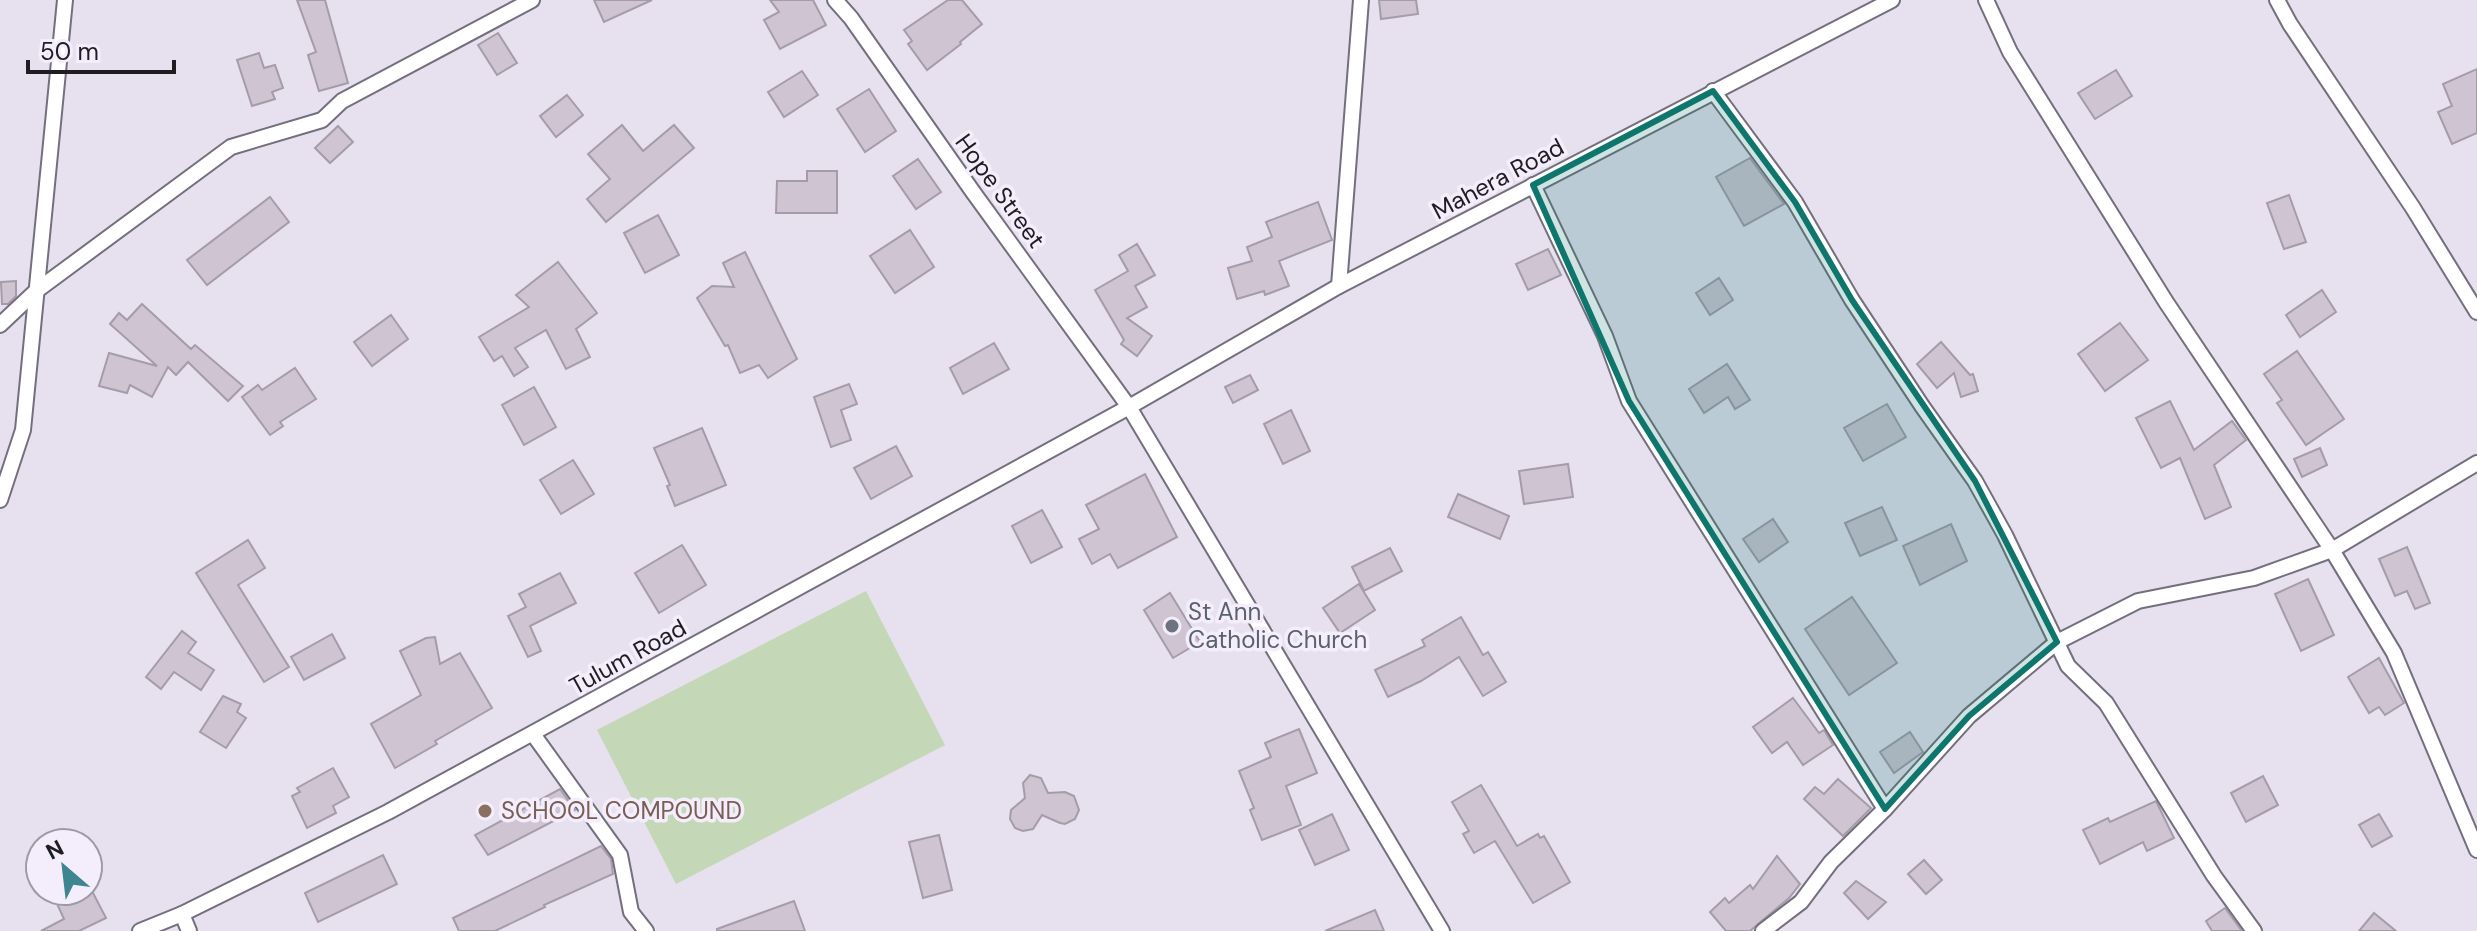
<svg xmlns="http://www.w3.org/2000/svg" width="2477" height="931" font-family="'DM Sans',sans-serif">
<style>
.green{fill:#c4d7b6}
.building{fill:#cfc5d2;stroke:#a69ca9;stroke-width:2}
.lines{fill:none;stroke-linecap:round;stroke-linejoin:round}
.minor-casing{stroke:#746f7c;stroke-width:18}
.minor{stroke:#fff;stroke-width:14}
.marked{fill:#0f766e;fill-opacity:0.2;stroke:#0f766e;stroke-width:6;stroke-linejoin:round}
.worship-dot{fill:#6b7280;stroke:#f3edfc;stroke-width:3}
.education-dot{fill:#8d6e63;stroke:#f3edfc;stroke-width:3}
.labels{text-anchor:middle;stroke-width:7;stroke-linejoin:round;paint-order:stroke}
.street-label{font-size:24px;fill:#1f1d22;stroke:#f3edfc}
.worship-label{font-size:24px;fill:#5b616d;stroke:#f3edfc;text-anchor:start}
.education-label{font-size:24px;fill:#785e54;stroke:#f3edfc;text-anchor:start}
</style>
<rect width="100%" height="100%" fill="#e6e0ef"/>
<polygon class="green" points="866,591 945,745 676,884 597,730"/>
<g class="building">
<polygon points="297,0 325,0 348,83 319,91 308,55 316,52"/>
<polygon points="594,0 652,0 604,22"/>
<polygon points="770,0 813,0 826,25 780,49 764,20 779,12"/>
<polygon points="948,0 962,0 982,24 960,42 961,44 927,70 908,44 912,41 904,30"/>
<polygon points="1379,0 1416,0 1418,14 1381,19"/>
<polygon points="498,33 517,63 497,75 478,45"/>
<polygon points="259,53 264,68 275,65 283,88 272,92 275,99 252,106 237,60"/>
<polygon points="2477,69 2477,133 2452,144 2438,112 2452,106 2443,84"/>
<polygon points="2116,70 2132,96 2095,119 2078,93"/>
<polygon points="802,71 818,95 784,117 768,92"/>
<polygon points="869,89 896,131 865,152 837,109"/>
<polygon points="567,95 583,115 556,137 540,116"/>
<polygon points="622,125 643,151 674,125 694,148 606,222 587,199 610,179 588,154"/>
<polygon points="338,126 353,142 330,163 315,148"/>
<polygon points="1750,158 1784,204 1744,226 1716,177"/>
<polygon points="918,159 941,192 916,209 893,176"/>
<polygon points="807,171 837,171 837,213 776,213 777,181 807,181"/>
<polygon points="2289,195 2306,242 2284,249 2267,203"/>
<polygon points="270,197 289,222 207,285 187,260"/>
<polygon points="1318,202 1332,240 1279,261 1289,286 1265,295 1264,291 1237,299 1228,268 1252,261 1247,247 1272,237 1266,222"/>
<polygon points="658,215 679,255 645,273 624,233"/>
<polygon points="910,230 934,267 895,293 870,256"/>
<polygon points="1137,244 1155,275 1135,286 1147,307 1127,318 1152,336 1137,356 1121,344 1124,340 1095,290 1128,271 1119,255"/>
<polygon points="1548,249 1561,275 1528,290 1516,264"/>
<polygon points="745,252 797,359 768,378 759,365 740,373 728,345 725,346 697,298 712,286 734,287 723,263"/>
<polygon points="558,262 597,313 576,329 590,357 566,369 546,330 515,348 528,367 514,376 502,356 494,361 479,337 529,307 516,295"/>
<polygon points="1719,278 1733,300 1710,315 1696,293"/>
<polygon points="16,281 16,296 8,304 2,304 1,282"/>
<polygon points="2322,290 2336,312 2300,337 2286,315"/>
<polygon points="142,304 191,349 195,345 243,386 228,401 188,362 176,375 168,367 152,397 130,385 127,393 99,386 109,353 157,366 110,324 119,313 127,320"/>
<polygon points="391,315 408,339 372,366 354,342"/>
<polygon points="2120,323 2148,360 2105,391 2078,354"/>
<polygon points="1941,342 1970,375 1973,374 1978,391 1961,397 1954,373 1937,388 1917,364"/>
<polygon points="994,343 1009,369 963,394 950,368"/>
<polygon points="2297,351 2344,419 2306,445 2277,403 2282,400 2264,374"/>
<polygon points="1727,364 1750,400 1735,409 1728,397 1704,413 1689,389"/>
<polygon points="295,368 316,399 280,422 283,426 270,435 242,397 258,385 262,390"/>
<polygon points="1250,375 1258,390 1233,403 1225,387"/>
<polygon points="849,384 857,404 841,410 851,440 831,447 814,397"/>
<polygon points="534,387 556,427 524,445 502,405"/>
<polygon points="2170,401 2194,450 2232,421 2246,440 2214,465 2231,507 2205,519 2180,458 2161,468 2136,418"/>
<polygon points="1887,404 1906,437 1863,461 1844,428"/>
<polygon points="1291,410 1310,451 1283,464 1264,424"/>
<polygon points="702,428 726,485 675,506 667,486 670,485 654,448"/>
<polygon points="896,446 912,476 871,499 854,468"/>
<polygon points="2320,448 2327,465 2302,477 2294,459"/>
<polygon points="573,460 594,494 561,514 540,480"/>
<polygon points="1568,464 1573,497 1524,504 1519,471"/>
<polygon points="1145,474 1177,537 1118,568 1110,554 1092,564 1079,539 1099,529 1086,505"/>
<polygon points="1458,494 1509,516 1500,539 1448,517"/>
<polygon points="1882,507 1897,540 1860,556 1845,523"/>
<polygon points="1042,510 1062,547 1031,563 1012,526"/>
<polygon points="1773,519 1788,542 1759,562 1743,539"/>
<polygon points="1951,524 1967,561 1920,585 1903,546"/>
<polygon points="248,540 265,568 238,585 289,667 264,682 196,573"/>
<polygon points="682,545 706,585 659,613 635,573"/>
<polygon points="2407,547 2430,603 2415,609 2407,591 2395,596 2379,559"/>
<polygon points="1390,548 1402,571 1364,591 1352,567"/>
<polygon points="560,573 576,603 530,626 541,651 528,657 508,616 526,607 519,594"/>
<polygon points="2308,579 2334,635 2301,651 2275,594"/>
<polygon points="1359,584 1375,610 1340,633 1323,608"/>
<polygon points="1170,593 1200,642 1173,658 1144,610"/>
<polygon points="1852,597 1897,663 1849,695 1805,629"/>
<polygon points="1461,617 1483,655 1488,652 1506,682 1483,696 1459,657 1421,681 1388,697 1375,670 1425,646 1422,640"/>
<polygon points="182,631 196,642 188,653 214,670 201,690 174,672 161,689 146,677"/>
<polygon points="332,634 345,658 304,680 291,657"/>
<polygon points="435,637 440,664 460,653 492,708 435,741 437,744 395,768 371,724 421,695 400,651 426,638"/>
<polygon points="2379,658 2404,703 2385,715 2379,707 2369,713 2348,677"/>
<polygon points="223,696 241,704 237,712 246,718 226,748 200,732"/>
<polygon points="1793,698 1819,733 1824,730 1833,745 1803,765 1787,742 1772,753 1753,727"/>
<polygon points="1299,729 1317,773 1286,786 1301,825 1262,840 1250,810 1254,808 1239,771 1271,757 1265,743"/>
<polygon points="1910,732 1923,752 1894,773 1880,752"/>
<polygon points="333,768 349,797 333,806 336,813 307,828 292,796 300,792 297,788"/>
<polygon points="1030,775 1041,778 1048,793 1065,792 1074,796 1079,810 1075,819 1065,824 1060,823 1042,815 1033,829 1023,831 1015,828 1010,819 1011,810 1025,798 1023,783"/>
<polygon points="2263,776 2278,805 2246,822 2231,793"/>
<polygon points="1838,779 1871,808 1843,836 1804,799 1815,787 1824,794"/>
<polygon points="1481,785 1517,846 1538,834 1540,838 1544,836 1570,882 1533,903 1495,841 1474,853 1463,834 1469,831 1452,802"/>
<polygon points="560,789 575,810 488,855 475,835"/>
<polygon points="2156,801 2174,838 2147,851 2143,842 2100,864 2083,830 2108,818 2110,822"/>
<polygon points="1332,814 1349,850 1315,865 1299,830"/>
<polygon points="2379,814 2392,836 2372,847 2359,825"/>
<polygon points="939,835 952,890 923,898 909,842"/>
<polygon points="601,846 611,859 613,874 544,905 545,907 495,931 459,931 453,918"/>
<polygon points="383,855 397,884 318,922 305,893"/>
<polygon points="1777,856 1800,884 1789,898 1750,931 1726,931 1710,912 1725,898 1729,903 1750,885 1753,889"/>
<polygon points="1924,860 1942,880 1926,894 1908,874"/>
<polygon points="1856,881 1886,902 1868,919 1844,893"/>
<polygon points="62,891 92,891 106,918 79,931 41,931 64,919 53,895"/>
<polygon points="794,901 805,931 717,931 717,929"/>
<polygon points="2225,908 2242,931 2212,931 2206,921"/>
<polygon points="1375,910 1384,931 1325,931"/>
<polygon points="2374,913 2396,931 2359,931"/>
</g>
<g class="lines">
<defs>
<g id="minor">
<polyline points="835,0 851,18 973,192 1129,407 1442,931"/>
<polyline points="1986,0 2010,52 2166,302 2332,550 2394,653 2477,850"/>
<polyline points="2277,0 2290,24 2413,208 2477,312"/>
<polyline points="1713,91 1795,202 1852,300 1922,406 1975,481 2005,535 2068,666 2106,703 2214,876 2254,931"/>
<polyline points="1533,185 1605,336 1629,401 1885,809"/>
<polyline points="1339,286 1361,0"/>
<polyline points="0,325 36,291 231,147 322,120 342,101 532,0"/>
<polyline points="0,500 23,430 65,0"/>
<polyline points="533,734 620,855 631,912 646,931"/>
<polyline points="182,914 189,931"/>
<polyline points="140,931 182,914 388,812 1129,407 1339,286 1892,0"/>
<polyline points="1763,931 1801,902 1831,862 1885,809 1969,716 2057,642 2138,601 2254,578 2332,550 2477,463"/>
</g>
</defs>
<use href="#minor" class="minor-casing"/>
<use href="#minor" class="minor"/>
</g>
<path class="marked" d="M1713 91 1795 202 1852 300 1975 481 2057 642 1969 716 1885 809 1629 401 1533 185Z"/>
<circle class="worship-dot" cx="1172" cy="626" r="8"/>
<circle class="education-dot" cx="485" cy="811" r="8"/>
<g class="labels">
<g class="street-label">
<text transform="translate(1498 179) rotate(-28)" y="8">Mahera Road</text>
<text transform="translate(1000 191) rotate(54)" y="8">Hope Street</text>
<text transform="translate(628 657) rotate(-29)" y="8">Tulum Road</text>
</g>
<g class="worship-label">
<text x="1188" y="620">St Ann<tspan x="1188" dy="28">Catholic Church</tspan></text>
</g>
<g class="education-label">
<text x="501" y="819">SCHOOL COMPOUND</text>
</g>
</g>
<g transform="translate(64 867) rotate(332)"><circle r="38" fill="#f3edfc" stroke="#9e9aa5" stroke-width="2"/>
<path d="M0-6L14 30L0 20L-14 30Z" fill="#3f8491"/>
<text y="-12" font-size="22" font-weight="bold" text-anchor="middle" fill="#1f1d22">N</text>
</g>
<path d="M28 60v12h146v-12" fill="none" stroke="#1f1d22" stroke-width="4"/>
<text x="40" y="60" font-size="24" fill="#1f1d22" stroke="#f3edfc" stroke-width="6" paint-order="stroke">50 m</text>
</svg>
